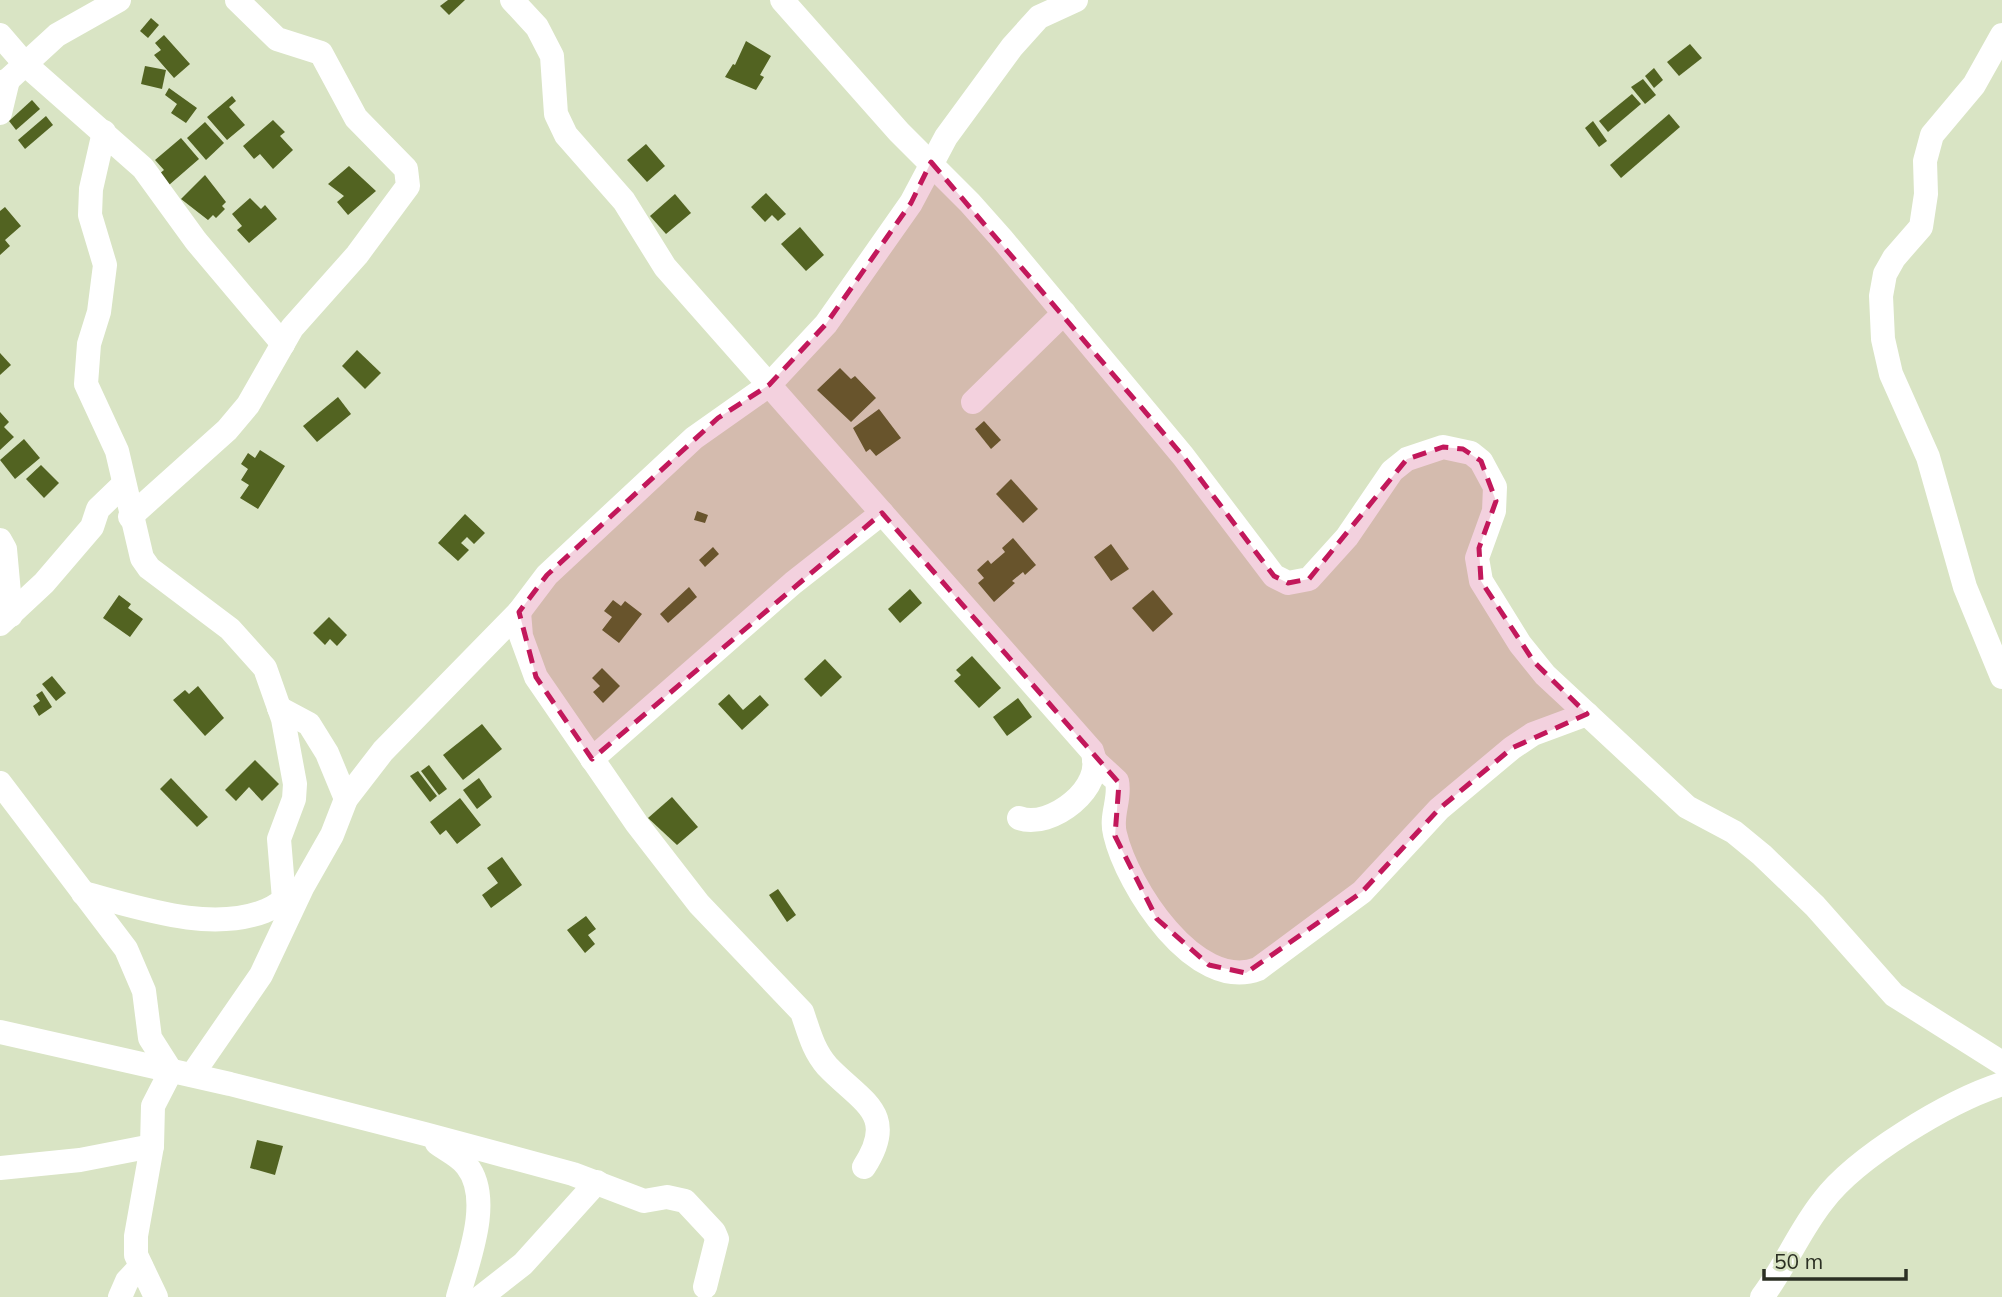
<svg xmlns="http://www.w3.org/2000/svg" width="2002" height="1297" font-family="Mulish,sans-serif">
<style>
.building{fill:#526321}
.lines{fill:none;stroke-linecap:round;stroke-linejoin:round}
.minor{stroke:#fff;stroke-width:24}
.marked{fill:#c2185b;fill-opacity:0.2;stroke:#c2185b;stroke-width:5;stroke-dasharray:14 9;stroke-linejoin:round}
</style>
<rect width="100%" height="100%" fill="#d9e4c4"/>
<g class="building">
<polygon points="448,0 465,0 449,15 440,6"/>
<polygon points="151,18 159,25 148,38 140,31"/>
<polygon points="164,35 190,64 174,78 154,55 161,50 155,43"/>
<polygon points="746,41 771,56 760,75 764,77 756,90 725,77 733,64 735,65"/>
<polygon points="1690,44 1702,58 1679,76 1667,62"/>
<polygon points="145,66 166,70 162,89 141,84"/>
<polygon points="1654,68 1663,80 1654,88 1645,76"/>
<polygon points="1643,79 1656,95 1645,104 1631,87"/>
<polygon points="169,88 197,108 186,123 171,113 177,104 165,95"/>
<polygon points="1632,94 1641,104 1608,132 1599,121"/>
<polygon points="232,96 236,101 229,107 245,125 227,140 207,117"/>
<polygon points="32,100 40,109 16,130 9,121"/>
<polygon points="1669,114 1680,127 1621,178 1610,165"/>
<polygon points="46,116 53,125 25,149 18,140"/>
<polygon points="273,120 285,132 280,136 293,150 273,169 260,154 254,159 243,146"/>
<polygon points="1593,121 1607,141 1599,147 1585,128"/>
<polygon points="205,122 224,143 206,160 187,138"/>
<polygon points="181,138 199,159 169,185 159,174 164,170 155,160"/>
<polygon points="646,144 665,166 647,182 627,160"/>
<polygon points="349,166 376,191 348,215 337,202 344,196 328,184"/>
<polygon points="205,175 226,202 222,206 225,209 216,218 213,215 208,220 181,199"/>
<polygon points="766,193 786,214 778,221 772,215 765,222 751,207"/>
<polygon points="675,194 691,213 666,234 650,216"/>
<polygon points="250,198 261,209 265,205 277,219 249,243 237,230 242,226 232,214"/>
<polygon points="5,207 21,226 5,240 10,246 0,255 0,211"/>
<polygon points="800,227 824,255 806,271 781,244"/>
<polygon points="357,350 381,373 365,389 342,366"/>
<polygon points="0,353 11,365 0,375"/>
<polygon points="840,368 851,379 855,376 876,398 851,422 817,390"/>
<polygon points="338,397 351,414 317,442 303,426"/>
<polygon points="879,409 901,438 876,456 870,449 866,452 853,428"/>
<polygon points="0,412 9,422 4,427 14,437 0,450"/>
<polygon points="984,421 1001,440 991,449 975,429"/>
<polygon points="24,439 40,458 15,479 0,460"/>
<polygon points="260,450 285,466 258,509 240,498 249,485 241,480 248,469 241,464 248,453 255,458"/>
<polygon points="41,465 59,483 44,498 26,479"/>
<polygon points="1011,479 1038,509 1023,523 996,494"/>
<polygon points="697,511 708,515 705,523 694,520"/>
<polygon points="465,514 485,533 474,544 467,537 461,543 469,550 458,561 438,543"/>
<polygon points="1013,538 1036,565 1025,575 1023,572 1012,581 1015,583 994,602 978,583 984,578 977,570 988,560 991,564 1005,552 1002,548"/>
<polygon points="1111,544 1129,569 1111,581 1094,557"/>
<polygon points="713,547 719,554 705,567 699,560"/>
<polygon points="689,587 697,597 668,623 660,614"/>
<polygon points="910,589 922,603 900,623 888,609"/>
<polygon points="1153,590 1173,614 1153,632 1132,608"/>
<polygon points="119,595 131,604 128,608 143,619 130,637 103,618"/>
<polygon points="613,600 621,606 625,601 642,614 619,643 602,630 612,617 604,611"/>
<polygon points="329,617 347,635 337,646 330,639 325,645 313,633"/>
<polygon points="972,656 1001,688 979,708 954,681 961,675 956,670"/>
<polygon points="825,659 842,677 821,697 804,679"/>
<polygon points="602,668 620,686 603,703 593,692 600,686 592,678"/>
<polygon points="52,676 66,693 56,701 42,684"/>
<polygon points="198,686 224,718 205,736 173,700 185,690 189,694"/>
<polygon points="42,691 52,707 39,716 33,706 40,701 36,695"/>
<polygon points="729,694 743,710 760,695 769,705 742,730 718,704"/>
<polygon points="1018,698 1032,717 1007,736 993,717"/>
<polygon points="482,724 502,749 463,780 443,755"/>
<polygon points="255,760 279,784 262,801 249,787 236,801 225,790"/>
<polygon points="429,765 447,789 439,795 421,771"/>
<polygon points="418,771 437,796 430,802 410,776"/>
<polygon points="171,778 208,817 197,827 160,789"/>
<polygon points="479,778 492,797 477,809 463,790"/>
<polygon points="672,797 698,827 677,845 648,818"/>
<polygon points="460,798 481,825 457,844 446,830 440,835 430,822"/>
<polygon points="502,857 522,885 491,908 482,895 498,883 487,868"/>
<polygon points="778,889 796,915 787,922 769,895"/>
<polygon points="586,916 596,929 588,935 595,944 585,953 567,930"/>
<polygon points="257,1140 283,1146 275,1175 250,1168"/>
</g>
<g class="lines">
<g class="minor">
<path d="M512 0 537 27 552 56 556 114 566 135 624 201 665 267 1092 751C1107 787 1050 830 1019 818"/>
<polyline points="782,0 899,132 970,203 1002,239 1183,456 1274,576 1288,583 1309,579 1347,537 1392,471 1407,459 1443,447 1471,453 1481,461 1495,487 1494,511 1477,558 1481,581 1520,644 1545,675 1687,807 1734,832 1762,855 1815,906 1894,995 2002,1063"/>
<polyline points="0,35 25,64 143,168 196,241 283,344"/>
<polyline points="2002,35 1974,85 1932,135 1925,161 1926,194 1921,227 1894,258 1885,274 1881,296 1883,339 1891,374 1928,457 1965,587 2002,677"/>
<polyline points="0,83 8,80 57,35 119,0"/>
<polyline points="0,113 8,80"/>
<polyline points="104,132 91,189 90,215 105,265 99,312 89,344 86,384 117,451 142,558 149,568 230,629 265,668 283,719 295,784 294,799 279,839 284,899"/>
<polyline points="973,402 1064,313"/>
<polyline points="130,517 227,430 248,405 292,328 357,255 408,186 406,169 356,118 321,53 277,39 237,0"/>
<polyline points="0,540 5,549 11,615"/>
<path d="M519 612 521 636 536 677 637 824 699 904 802 1012C809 1032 813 1050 827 1066 861 1102 899 1113 864 1167"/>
<polyline points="0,624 44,583 92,527 98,509 124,484"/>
<polyline points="279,708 309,724 327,753 346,799"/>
<polyline points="592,759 793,583 882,513"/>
<path d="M1094 760 1117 781C1121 799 1110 815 1115 834 1127 886 1195 993 1258 969L1362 892 1439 809 1512 748 1533 734 1587 714"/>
<polyline points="0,783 126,949 144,991 150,1038 171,1071 153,1106 152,1146 136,1236 136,1255 156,1297"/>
<path d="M83 893C138 907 209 933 265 911 276 907 287 898 296 890"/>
<polyline points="0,1032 230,1084 425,1134 573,1174 644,1201 667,1197 685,1201 714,1232 717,1239 705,1287"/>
<polyline points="192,1075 261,975 303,886 332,835 346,799 383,751 519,612 547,575 694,438 769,385 826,324 911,203 946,137 1012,47 1039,17 1076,0"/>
<path d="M437 1143C446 1150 460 1156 467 1166 493 1199 468 1261 458 1297"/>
<polyline points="0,1168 80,1160 152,1146"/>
<polyline points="120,1297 127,1281 141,1266"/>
<polyline points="481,1297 523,1264 597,1182"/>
<path d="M1762 1297C1785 1267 1799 1231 1823 1201 1856 1157 1949 1101 2002 1084"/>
</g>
</g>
<path class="marked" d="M931 162 1183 456 1274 576 1288 583 1309 579 1407 459 1443 447 1463 449 1481 461 1496 501 1479 548 1481 581 1534 662 1587 714 1512 748 1439 809 1362 892 1246 973 1209 965 1157 919 1115 836 1119 783 882 513 592 759 536 677 519 612 547 575 718 418 769 385 826 324 911 203Z"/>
<path d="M1764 1269v10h142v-10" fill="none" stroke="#2b2f23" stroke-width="3.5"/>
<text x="1774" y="1269" font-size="21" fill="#2b2f23" stroke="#d9e4c4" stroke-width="5" paint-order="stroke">50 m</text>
</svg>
